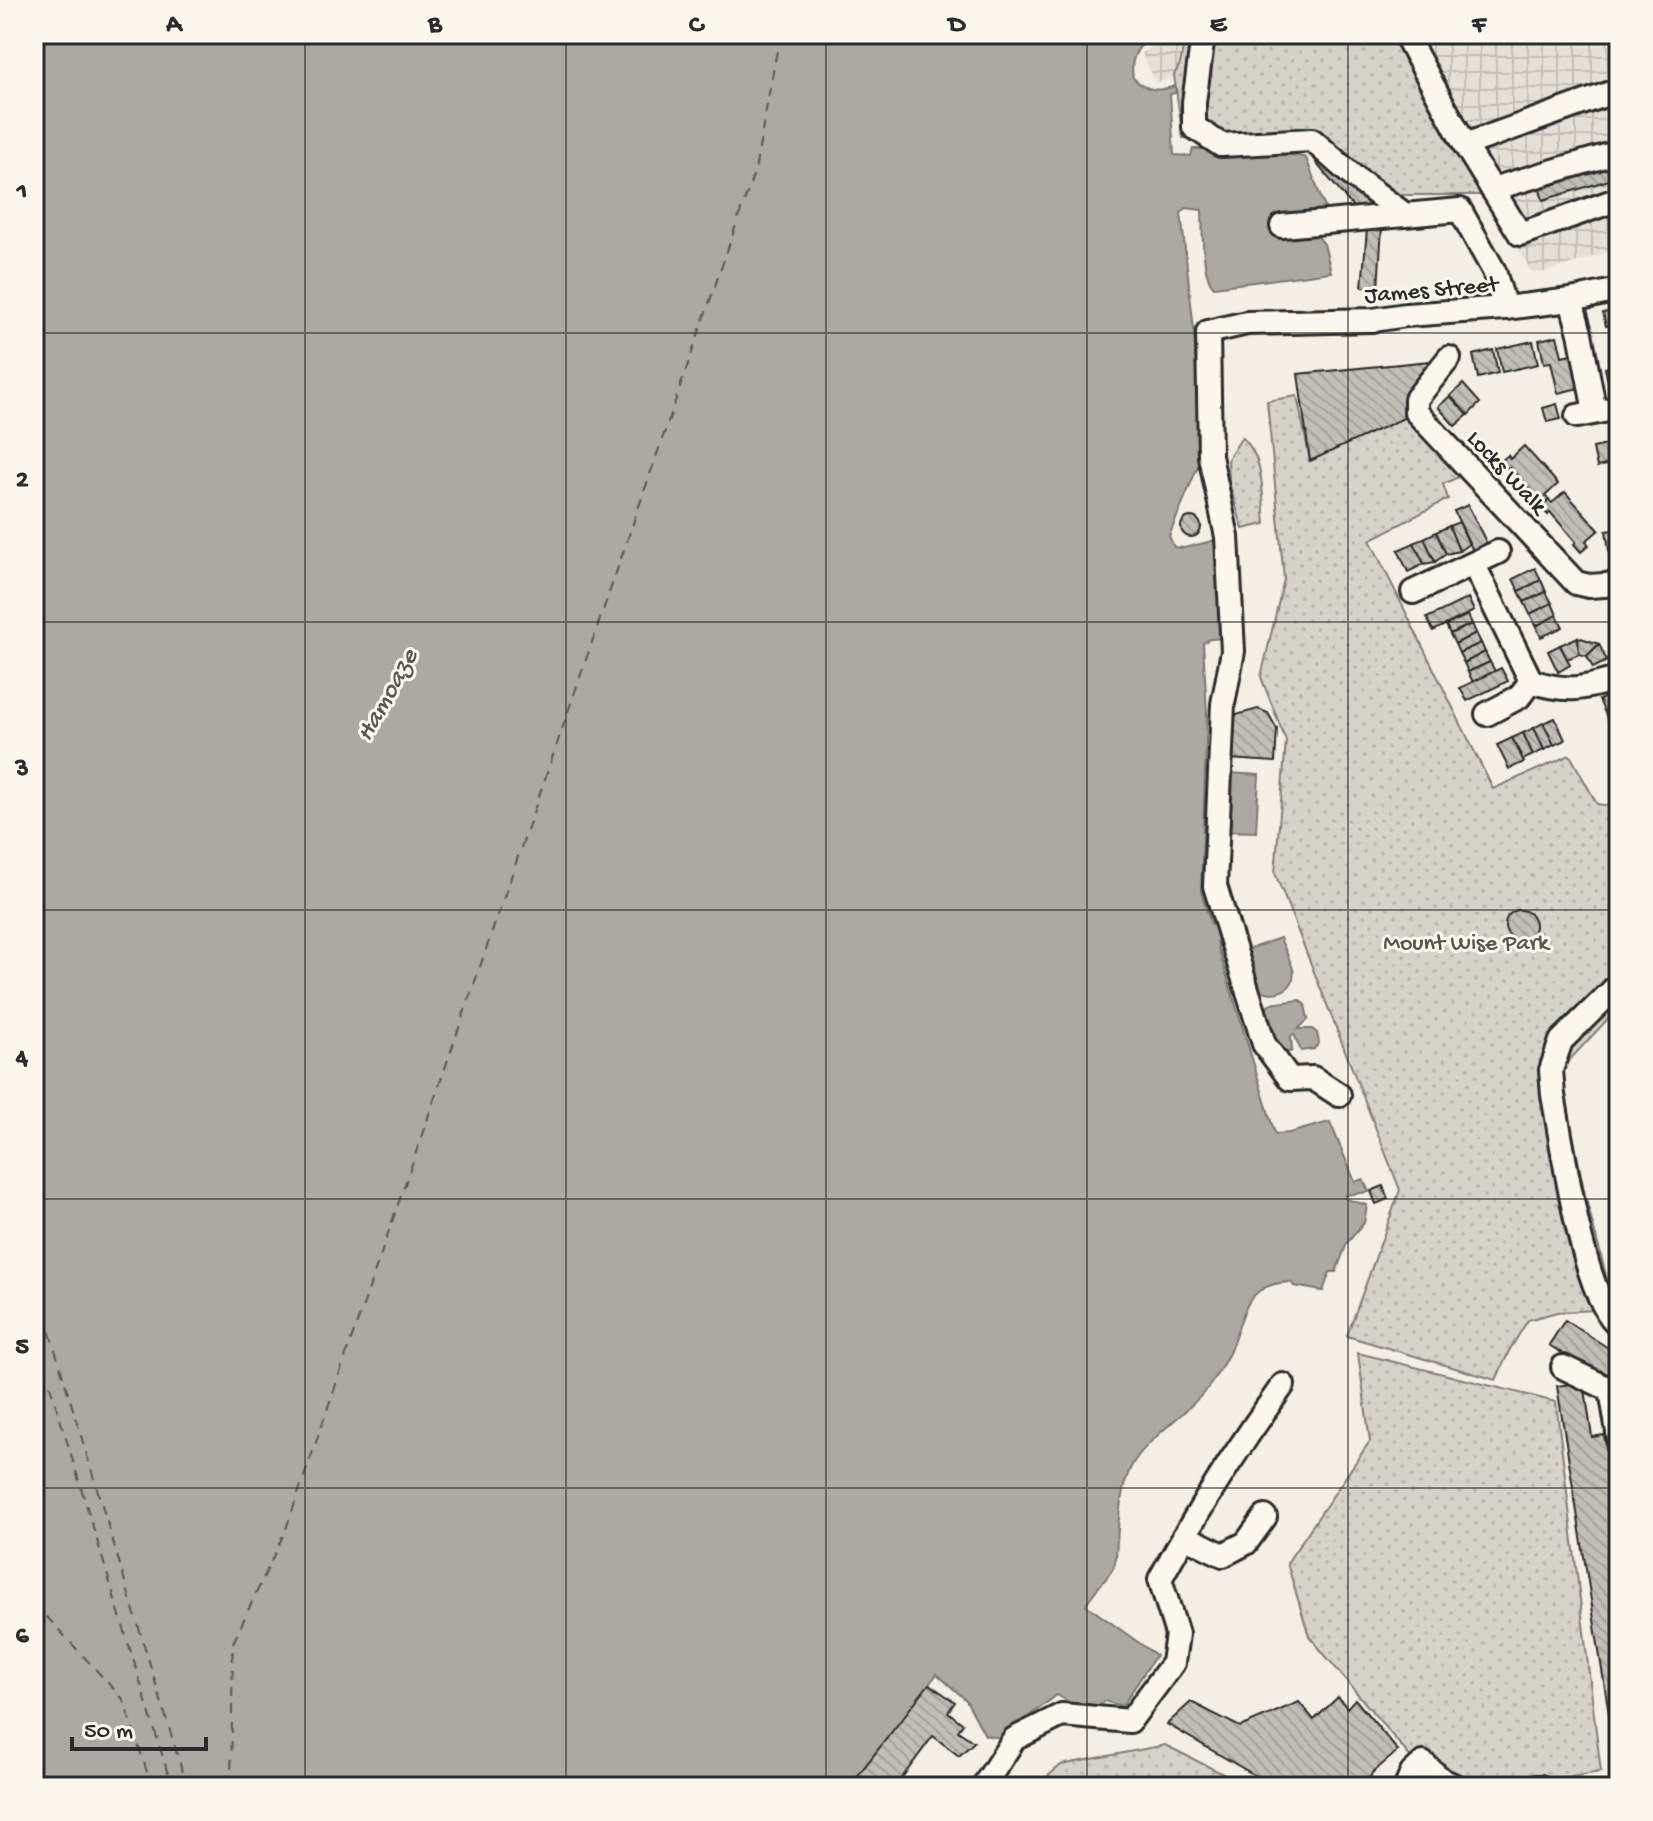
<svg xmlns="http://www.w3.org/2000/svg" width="1653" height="1821" font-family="'Gochi Hand',sans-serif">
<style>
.industrial{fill:url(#industrial-grid)}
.park{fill:url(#park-dots);stroke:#807e7a;stroke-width:2}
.water{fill:#aca9a2;stroke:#787772;stroke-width:2}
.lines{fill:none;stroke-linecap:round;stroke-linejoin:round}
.ferry{stroke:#585755;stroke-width:2;stroke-dasharray:10 8;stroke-linecap:butt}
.building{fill:url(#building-back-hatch);stroke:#2b2b2b;stroke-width:2}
.minor-casing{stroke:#2b2b2b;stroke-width:28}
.minor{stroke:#fbf7ec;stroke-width:22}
.grid{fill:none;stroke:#2b2b2b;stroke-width:2;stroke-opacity:0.55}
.labels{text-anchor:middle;stroke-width:6;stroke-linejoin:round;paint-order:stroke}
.street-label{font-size:24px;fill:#2b2b2b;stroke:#fbf7ec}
.park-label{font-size:24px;fill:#565552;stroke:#fbf7ec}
.water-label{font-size:26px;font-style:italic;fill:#585755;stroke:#fbf7ec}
.neatline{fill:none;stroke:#2b2b2b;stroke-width:3}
.grid-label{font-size:26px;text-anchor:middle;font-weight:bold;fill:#2b2b2b}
</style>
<defs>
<pattern id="industrial-grid" width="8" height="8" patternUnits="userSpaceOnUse" patternTransform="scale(2)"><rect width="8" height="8" fill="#e4e0d6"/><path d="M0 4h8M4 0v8" fill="none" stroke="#c4c0b8"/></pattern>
<pattern id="park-dots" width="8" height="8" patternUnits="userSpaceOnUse" patternTransform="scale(2)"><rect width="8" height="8" fill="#d5d2c9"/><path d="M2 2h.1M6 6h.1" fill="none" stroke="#b7b4ad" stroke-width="1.8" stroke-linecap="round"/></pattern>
<pattern id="building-back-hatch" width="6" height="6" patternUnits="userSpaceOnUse" patternTransform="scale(2)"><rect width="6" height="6" fill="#c0beb6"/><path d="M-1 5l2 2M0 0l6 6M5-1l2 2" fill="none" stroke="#a5a39d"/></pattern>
</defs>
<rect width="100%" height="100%" fill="#f3efe4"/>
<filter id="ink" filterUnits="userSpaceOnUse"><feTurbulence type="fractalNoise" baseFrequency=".0125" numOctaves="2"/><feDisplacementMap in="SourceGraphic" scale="16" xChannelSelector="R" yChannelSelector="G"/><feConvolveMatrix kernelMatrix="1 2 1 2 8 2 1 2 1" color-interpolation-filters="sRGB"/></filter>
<g filter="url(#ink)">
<g class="industrial">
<polygon points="1172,34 1186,34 1180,64 1171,78 1156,83 1142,53"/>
<polygon points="1396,34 1619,34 1619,249 1541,273 1531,271"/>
</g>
<g class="park">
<polygon points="1186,34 1396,34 1487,195 1395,195 1314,145 1183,138 1174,75 1180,64"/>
<polygon points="1297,396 1310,460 1406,417 1461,476 1443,484 1448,499 1370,540 1493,789 1570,755 1597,804 1619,807 1619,1007 1560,1070 1585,1195 1615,1309 1557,1312 1528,1320 1509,1351 1496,1380 1347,1336 1400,1190 1275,873 1286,741 1261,677 1284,579 1267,401"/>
<path d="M1242 437C1265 458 1262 494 1265 524L1243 529 1229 483 1228 459Z"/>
<polygon points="1358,1353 1556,1402 1601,1772 1509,1787 1414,1787 1422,1771 1309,1636 1287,1563 1370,1441"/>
<polygon points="1165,1745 1249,1787 1035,1787 1061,1765"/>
</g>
<g class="water">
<path d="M34 34H1159C1139 42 1129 56 1133 78 1147 91 1158 92 1175 86L1176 93 1170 94 1174 155 1191 156 1193 149H1213V156L1296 155 1306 158 1326 211 1314 232 1324 244 1331 272 1214 287C1201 275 1203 229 1202 210L1186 208 1181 213 1194 330 1200 461 1169 536 1174 547 1184 548 1220 539 1225 638 1210 639 1203 643 1207 713 1201 891 1211 924 1216 927 1218 947 1275 1134 1289 1133 1330 1122 1355 1182 1363 1179 1369 1192 1345 1195 1346 1199 1367 1205 1364 1223 1347 1243 1336 1272H1330L1323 1291 1294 1286 1291 1282C1242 1283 1245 1317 1229 1353 1224 1363 1217 1375 1210 1385 1190 1413 1143 1440 1130 1469 1120 1491 1119 1518 1117 1541 1116 1549 1117 1559 1114 1566 1110 1578 1092 1591 1086 1605L1156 1655 1122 1706 1104 1701 1090 1714 1057 1695 1000 1738 985 1735 966 1700 937 1674 849 1787H34Z"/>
<polygon points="1229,773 1259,775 1256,832 1226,831"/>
<path d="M1280 938C1284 948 1290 959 1293 969 1298 992 1271 998 1256 988L1243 951Z"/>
<polygon points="1300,1000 1305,1004 1308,1020 1298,1029 1312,1029 1317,1033 1319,1043 1314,1049 1301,1051 1294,1034 1291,1036 1292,1051 1285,1053 1272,1039 1264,1011 1270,1004"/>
</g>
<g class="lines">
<g class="ferry">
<polyline points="34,1280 187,1787"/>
<polyline points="34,1333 172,1787"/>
<polyline points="34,1603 123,1699 152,1787"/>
<polyline points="231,1787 233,1643 286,1529 755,170 780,34"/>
</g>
</g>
<g class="building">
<polygon points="1321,159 1389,213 1357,212 1316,163"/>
<polygon points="1619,159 1619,177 1543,200 1538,183"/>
<polygon points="1382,227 1378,288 1362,287 1367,229"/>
<polygon points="1618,310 1619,323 1606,326 1603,313"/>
<polygon points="1557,336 1562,356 1571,354 1579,388 1558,393 1551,362 1544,363 1539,340"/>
<polygon points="1533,341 1538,364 1502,372 1497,349"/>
<polygon points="1493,350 1498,373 1478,378 1473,355"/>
<polygon points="1441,360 1406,417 1310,461 1298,374"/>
<polygon points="1619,365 1619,389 1610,391 1605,368"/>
<polygon points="1463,384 1480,403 1468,415 1450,396"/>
<polygon points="1450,396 1468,415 1455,426 1438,407"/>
<polygon points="1557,404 1561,419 1547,422 1543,408"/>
<polygon points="1619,442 1619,462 1597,467 1593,448"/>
<polygon points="1524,446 1558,484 1545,496 1549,500 1541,507 1533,498 1536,496 1509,467 1507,469 1500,462 1508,455 1510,459"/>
<polygon points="1565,492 1599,530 1586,541 1589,545 1581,552 1574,544 1576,542 1571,536 1550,512 1548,515 1541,507 1549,500 1552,503"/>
<polygon points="1468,505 1488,546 1474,553 1454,511"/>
<circle cx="1191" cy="527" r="10"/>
<polygon points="1459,522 1469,544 1459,551 1449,526"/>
<polygon points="1449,526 1459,551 1446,554 1436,532"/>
<polygon points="1619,529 1619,555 1610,556 1606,531"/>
<polygon points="1436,532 1446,554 1435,562 1424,538"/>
<polygon points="1424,538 1435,562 1424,564 1414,543"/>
<polygon points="1414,543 1424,564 1408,572 1398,550"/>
<polygon points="1535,568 1541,580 1519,591 1513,579"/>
<polygon points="1541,580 1546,592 1524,602 1519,591"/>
<polygon points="1546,592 1552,603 1530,614 1524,602"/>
<polygon points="1468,598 1474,611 1433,631 1427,618"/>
<polygon points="1552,603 1557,615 1536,626 1530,614"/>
<polygon points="1468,615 1472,624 1450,634 1446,625"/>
<polygon points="1557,615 1563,627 1541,637 1536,626"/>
<polygon points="1472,624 1476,633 1455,644 1450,634"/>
<polygon points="1476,633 1481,643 1459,653 1455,644"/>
<polygon points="1578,637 1579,654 1567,659 1560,645"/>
<polygon points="1578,637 1599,644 1587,656 1579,654"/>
<polygon points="1481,643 1485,652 1464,663 1459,653"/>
<polygon points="1599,644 1607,661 1593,668 1587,656"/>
<polygon points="1560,645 1570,665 1558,672 1548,651"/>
<polygon points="1485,652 1490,662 1468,672 1464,663"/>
<polygon points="1490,662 1495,671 1473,682 1468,672"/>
<polygon points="1501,668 1508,681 1467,701 1460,688"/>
<polygon points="1619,691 1619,720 1610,724 1599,700"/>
<polygon points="1258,709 1268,713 1277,729 1275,762 1229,759 1231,725 1236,715"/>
<polygon points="1555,718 1565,740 1554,745 1543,723"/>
<polygon points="1543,723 1554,745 1544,750 1534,728"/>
<polygon points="1534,728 1544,750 1533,755 1523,733"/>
<polygon points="1523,733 1533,755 1523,760 1512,738"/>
<polygon points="1512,738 1524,762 1509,769 1497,745"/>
<circle cx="1520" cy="925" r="15"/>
<polygon points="1383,1186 1388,1199 1376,1204 1371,1191"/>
<polygon points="1565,1320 1619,1355 1619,1372 1613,1381 1596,1370 1594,1373 1549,1345"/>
<polygon points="1584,1382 1592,1437 1604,1435 1619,1526 1619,1777 1557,1386"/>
<polygon points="929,1684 955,1702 948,1712 963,1724 958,1731 974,1742 959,1756 933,1736 895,1787 849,1787"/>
<polygon points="1338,1697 1347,1708 1355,1699 1398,1751 1372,1773 1366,1787 1275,1787 1167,1724 1191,1702 1240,1727 1299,1702 1314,1720"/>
</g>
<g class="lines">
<defs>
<g id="minor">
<polyline points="1405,34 1465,145 1520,234 1619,199"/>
<polyline points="1202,44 1194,102 1194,127 1221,145 1312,140 1354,177 1404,214"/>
<polyline points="1465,145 1619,90"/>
<polyline points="1492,189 1619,152"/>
<polyline points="1282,226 1460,210 1494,271 1505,308"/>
<polyline points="1571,300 1580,333 1595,412"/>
<polyline points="1449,358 1416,399 1416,412 1576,583 1589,586 1619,584"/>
<polyline points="1577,416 1619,408"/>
<path d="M1474 565 1531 681C1567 693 1584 689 1619 678"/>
<polyline points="1413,592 1498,552"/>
<polyline points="1487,714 1519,697 1531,681"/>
<path d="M1619 984 1561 1041 1551 1070 1553 1095C1562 1142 1583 1301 1619 1325"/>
<polyline points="1339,1095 1313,1078 1290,1079 1264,1044 1215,886 1223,704 1233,651 1227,537 1210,456 1208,332 1247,323 1373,320 1406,315 1505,308 1571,300 1619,290"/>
<polyline points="1563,1367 1611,1390 1619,1438"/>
<polyline points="1184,1536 1223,1555 1246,1543 1265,1517"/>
<path d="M983 1787 1014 1739 1062 1715 1130 1721 1173 1663 1177 1634 1160 1579C1197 1511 1238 1447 1283 1385"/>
<polyline points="1406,1787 1412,1773 1423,1763 1442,1780 1457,1787"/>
<polyline points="1537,1787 1540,1787"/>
</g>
</defs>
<use href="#minor" class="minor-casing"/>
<use href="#minor" class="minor"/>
</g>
</g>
<path class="grid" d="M305 34V1787M566 34V1787M826 34V1787M1087 34V1787M1348 34V1787M34 333H1619M34 622H1619M34 910H1619M34 1199H1619M34 1488H1619"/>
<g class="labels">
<g class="street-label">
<text transform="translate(1431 288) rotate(-5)" y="8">James Street</text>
<text transform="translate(1508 471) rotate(47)" y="8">Locks Walk</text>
</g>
<g class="park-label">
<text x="1466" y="949">Mount Wise Park</text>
</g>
<g class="water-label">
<text transform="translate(385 694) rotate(-61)" y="9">Hamoaze</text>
</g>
</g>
<rect width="1653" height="1821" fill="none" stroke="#fbf7ec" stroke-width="88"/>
<path d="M72 1737v12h134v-12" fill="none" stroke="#2b2b2b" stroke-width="4"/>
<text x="84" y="1737" font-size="24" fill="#2b2b2b" stroke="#fbf7ec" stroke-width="6" paint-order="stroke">50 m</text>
<rect x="44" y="44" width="1565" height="1733" class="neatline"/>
<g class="grid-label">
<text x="174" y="31">A</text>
<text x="435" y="31">B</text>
<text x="696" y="31">C</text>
<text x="957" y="31">D</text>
<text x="1218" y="31">E</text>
<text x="1479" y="31">F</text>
<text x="22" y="198">1</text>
<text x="22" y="486">2</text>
<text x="22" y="775">3</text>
<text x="22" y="1064">4</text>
<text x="22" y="1353">5</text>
<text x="22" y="1642">6</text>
</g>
</svg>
